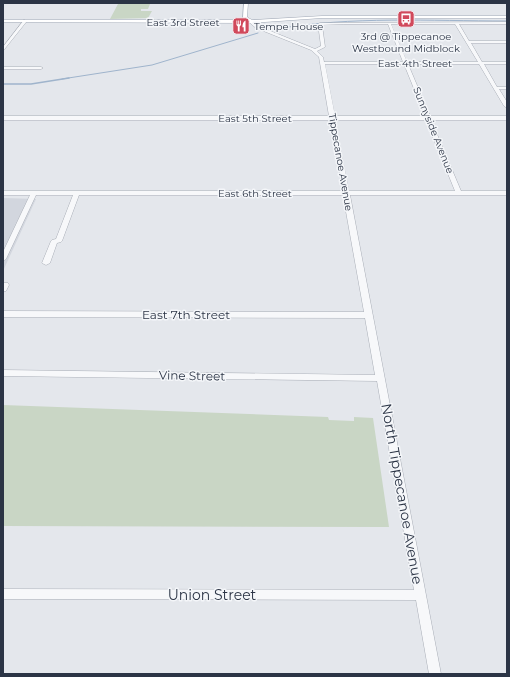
<svg xmlns="http://www.w3.org/2000/svg" width="510" height="677" font-family="Montserrat,sans-serif">
<style>
.built{fill:#d2d6de}
.green{fill:#c9d6c5}
.lines{fill:none;stroke-linecap:round;stroke-linejoin:round}
.stream-far1{stroke:#9fb4cc;stroke-width:1}
.stream{stroke:#9fb4cc;stroke-width:1.5}
.minor-casing{stroke:#a9aeb7;stroke-width:1}
.major-casing{stroke:#a3abb8;stroke-width:1}
.minor{fill:#f7f8fa;fill-rule:evenodd}
.major{fill:#fff;fill-rule:evenodd}
.labels{text-anchor:middle;stroke-width:3;stroke-linejoin:round;paint-order:stroke}
.far-street-label{font-size:10px;fill:#2b3445;stroke:#f4f6f9}
.far-poi-label{font-size:10px;fill:#2b3445;stroke:#f4f6f9;text-anchor:start}
.street-label{font-size:12px;fill:#2b3445;stroke:#f4f6f9}
.near-street-label{font-size:14px;fill:#2b3445;stroke:#f4f6f9}
</style>
<rect width="100%" height="100%" fill="#e4e7ec"/>
<polygon class="built" points="3,198 36,199 3,271"/>
<g class="green">
<polygon points="118,4 150,4 148,9 141,9 141,11 152,11 148,18 110,19"/>
<polygon points="3,405 328,417 329,420 354,421 354,417 373,418 389,527 3,526"/>
</g>
<g class="lines">
<g class="stream-far1">
<path d="M276 29C352 16 430 21 507 21"/>
<polyline points="62,79 152,65 258,33"/>
</g>
<polyline class="stream" points="3,84 31,84 69,78"/>
<defs>
<g id="minor">
<polygon points="24,20 27,21 3,51 3,47"/>
<path d="M250 21H252L258 26 315 49 321 46 318 24 320 23 507 22V24H459L469 41H507V43H471L482 62H507V64H484L497 87H507V89H499L507 102V108L504 106 479 64H408L430 116H507V120H431L461 191H507V195H350L441 674H429L416 600 3 599V589L414 590 377 381 3 376V370L375 375 365 318 3 317V311L364 312 343 195H79L62 241 61 242 57 243 50 263 46 265 42 263 51 241 52 240 56 239 73 195H36L6 259 3 261V252L30 195H3V191H343L330 120H3V116H329L319 57 311 50 256 28 250 23ZM344 24H388L403 62H324L323 57 317 51 325 47 322 25ZM391 24H455L478 62H407ZM325 64H404L425 116H335ZM335 120H426L455 191H349Z"/>
<polygon points="3,67 41,67 43,68 41,69 3,69"/>
<polygon points="3,283 8,283 9,285 6,291 3,291"/>
</g>
<polygon id="major" points="244,3 248,3 247,17 252,20 322,16 507,16 507,18 322,18 251,23 3,22 3,20 245,20 243,18"/>
</defs>
<use href="#minor" class="minor-casing"/>
<use href="#major" class="major-casing"/>
<use href="#minor" class="minor"/>
<use href="#major" class="major"/>
</g>
<defs>
<symbol id="bus-square" viewBox="-11 -11 22 22"><rect x="-9" y="-9" width="18" height="18" rx="4" fill="#d1495b" stroke="#f4f6f9"/><path d="M-5-6H5V4H4V6H2V4H-2V6H-4V4H-5ZM-3.5-4V0h7V-4ZM-3.5 1.2v1.5H-2V1.2ZM2 1.2v1.5H3.5V1.2Z" fill="#fff"/></symbol>
<symbol id="restaurant-square" viewBox="-11 -11 22 22"><rect x="-9" y="-9" width="18" height="18" rx="4" fill="#d1495b" stroke="#f4f6f9"/><path d="M-5-6h1v4h1v-4h1v4h1v-4h1v5L-1.5 .5V6h-2V.5L-5-1ZM5-6V6H3V1.5H1.5Q1.5-4 5-6Z" fill="#fff"/></symbol>
</defs>
<g fill-rule="evenodd">
<use href="#bus-square" x="396" y="9" width="20" height="20"/>
<use href="#restaurant-square" x="231" y="16" width="20" height="20"/>
</g>
<g class="labels">
<g class="far-street-label">
<text x="183" y="26">East 3rd Street</text>
<text x="415" y="67">East 4th Street</text>
<text x="255" y="122">East 5th Street</text>
<text transform="translate(434 130) rotate(68)" y="4">Sunnyside Avenue</text>
<text transform="translate(341 162) rotate(80)" y="4">Tippecanoe Avenue</text>
<text x="255" y="197">East 6th Street</text>
</g>
<g class="far-poi-label">
<text x="254" y="30">Tempe House</text>
<text x="406" y="40" text-anchor="middle">3rd @ Tippecanoe<tspan x="406" dy="12">Westbound Midblock</tspan></text>
</g>
<g class="street-label">
<text x="186" y="319">East 7th Street</text>
<text transform="translate(192 376) rotate(1)" y="4">Vine Street</text>
</g>
<g class="near-street-label">
<text transform="translate(402 494) rotate(80)" y="5">North Tippecanoe Avenue</text>
<text x="212" y="600">Union Street</text>
</g>
</g>
<rect width="510" height="677" fill="none" stroke="#2b3445" stroke-width="8"/>
</svg>
